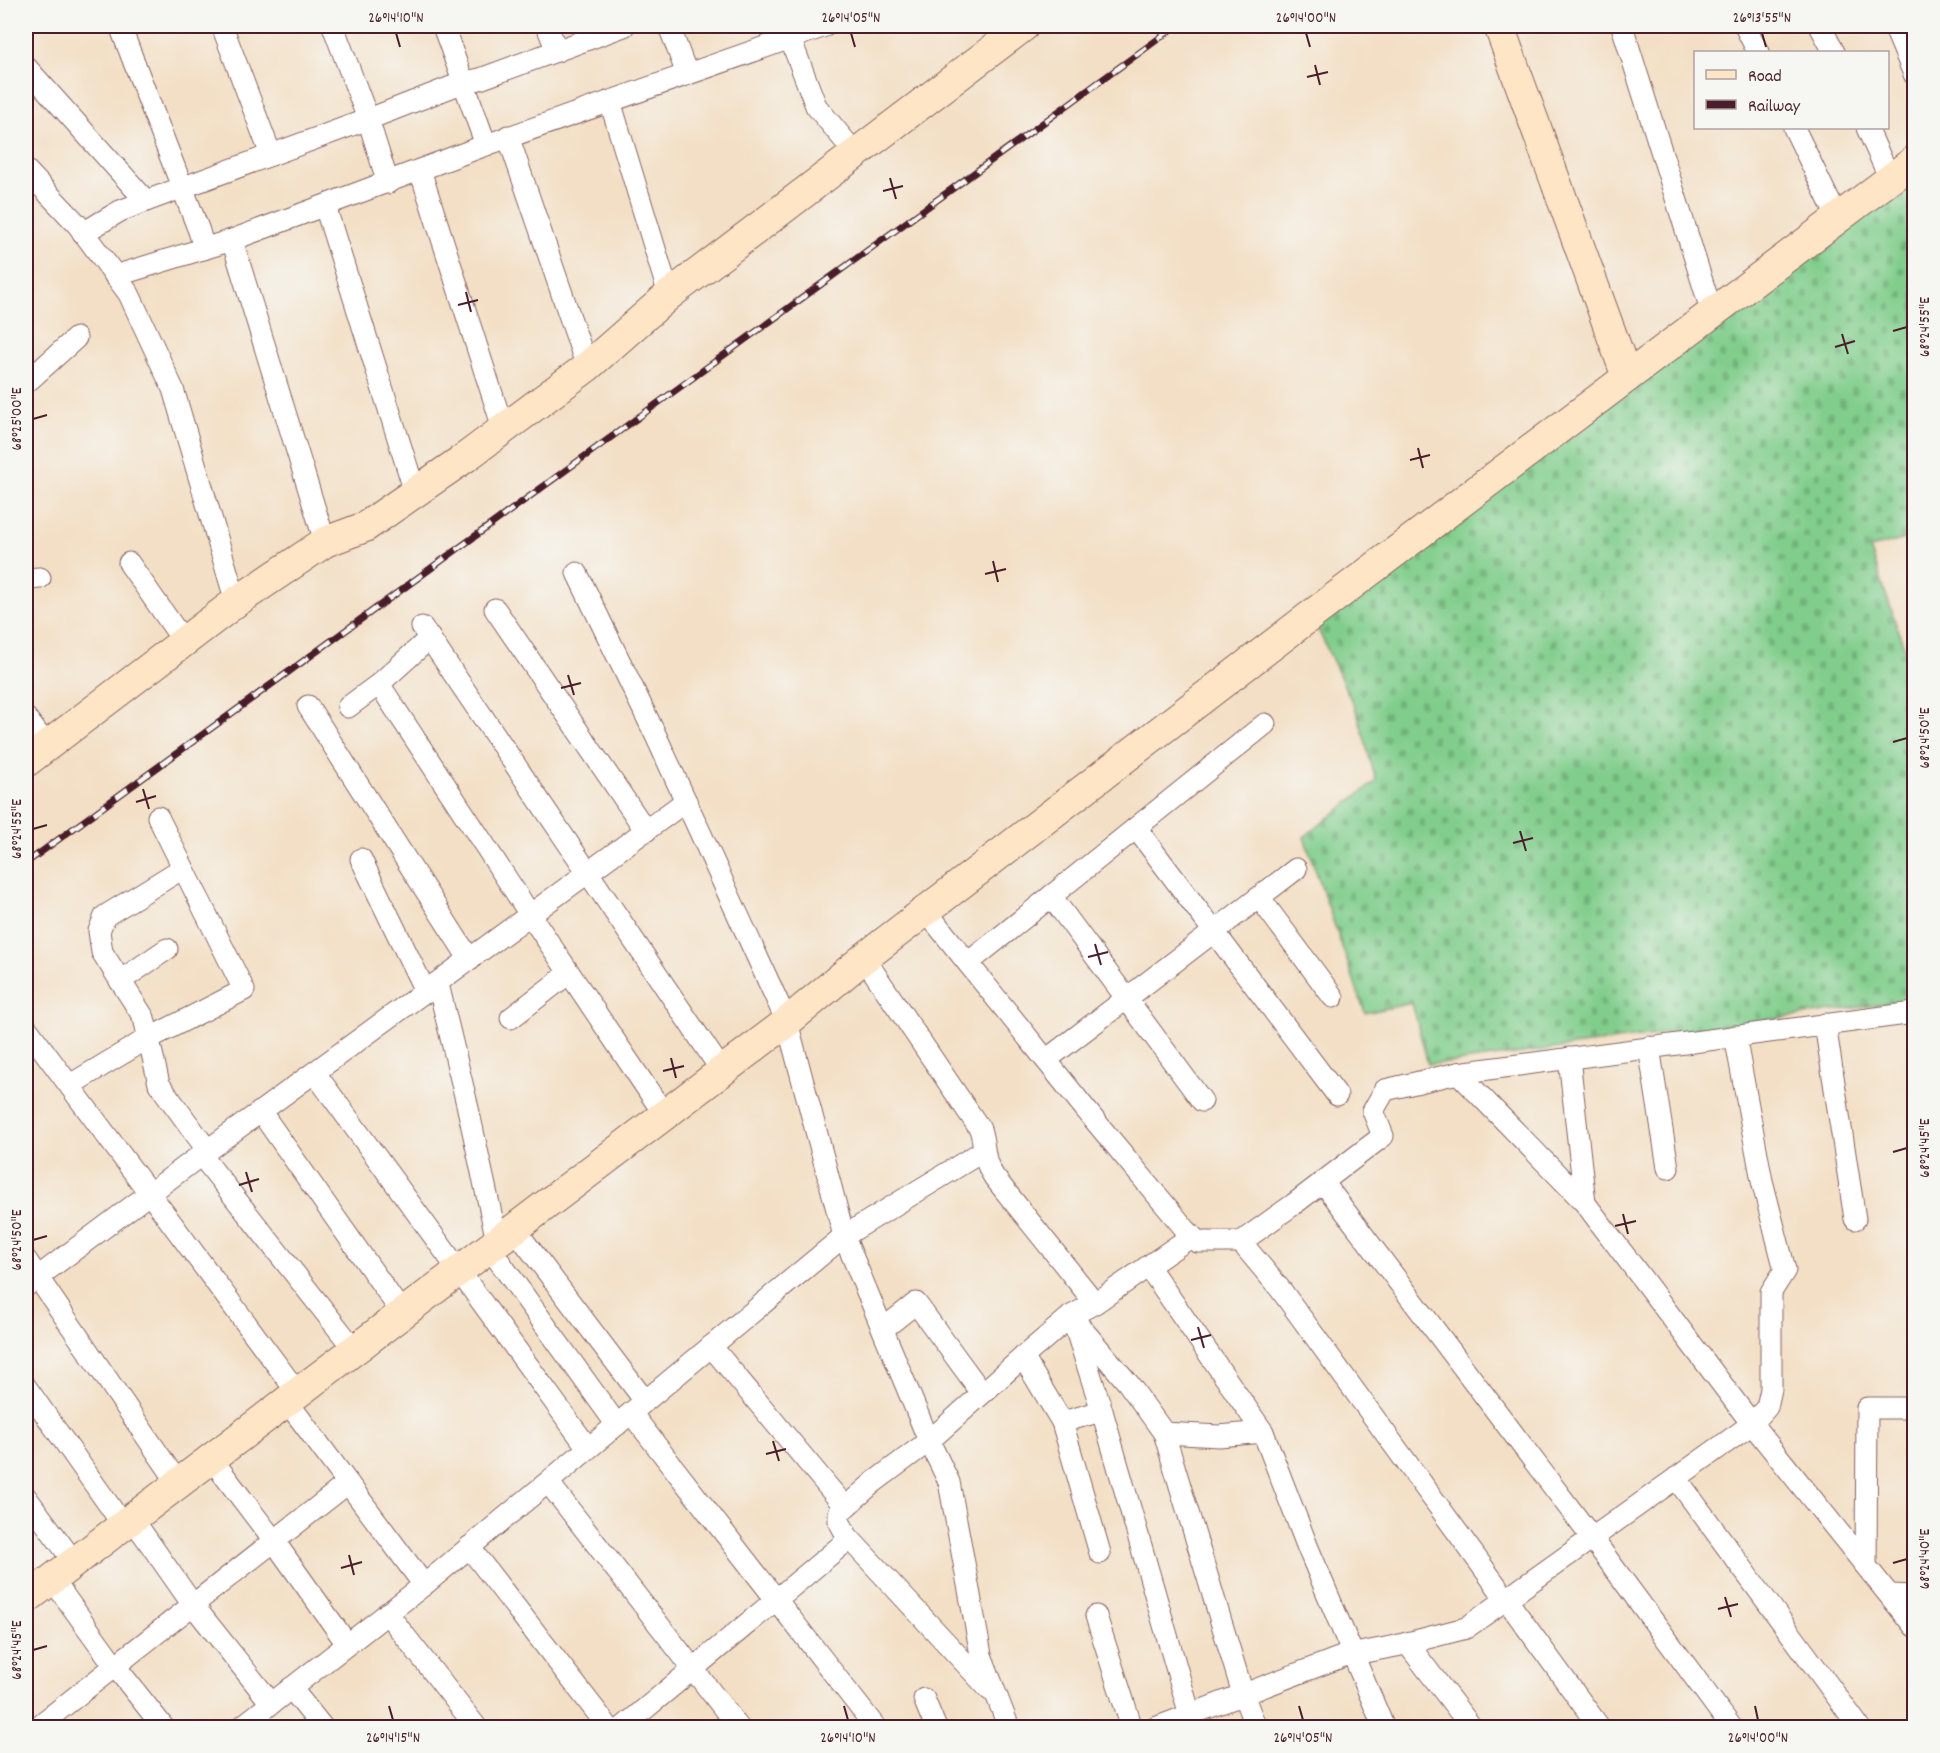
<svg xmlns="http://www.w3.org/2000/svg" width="1940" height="1753" font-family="Dekko,sans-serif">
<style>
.cemetery{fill:url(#cemetery-stones);stroke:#66765c;stroke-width:1.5}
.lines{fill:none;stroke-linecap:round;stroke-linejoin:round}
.street-casing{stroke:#856261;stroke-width:23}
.secondary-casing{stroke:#856261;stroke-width:32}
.street{stroke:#fff;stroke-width:21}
.secondary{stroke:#fee5c5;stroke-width:30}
.rail-casing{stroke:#4a1f2b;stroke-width:7}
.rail{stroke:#f6f6f2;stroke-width:4.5;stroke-dasharray:14;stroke-linecap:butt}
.ticks{fill:none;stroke:#4a1f2b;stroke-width:2}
.neatline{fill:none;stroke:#4a1f2b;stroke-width:2}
.ticks-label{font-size:15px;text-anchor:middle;fill:#4a1f2b}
</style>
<defs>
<pattern id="cemetery-stones" width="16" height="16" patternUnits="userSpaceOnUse" patternTransform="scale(1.5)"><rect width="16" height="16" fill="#81ce8c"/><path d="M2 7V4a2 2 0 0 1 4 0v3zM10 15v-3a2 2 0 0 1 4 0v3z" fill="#71b079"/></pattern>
</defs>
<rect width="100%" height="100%" fill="#f6f6f2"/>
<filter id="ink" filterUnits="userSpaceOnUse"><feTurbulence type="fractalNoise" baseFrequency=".0167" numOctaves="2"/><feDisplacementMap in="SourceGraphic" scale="12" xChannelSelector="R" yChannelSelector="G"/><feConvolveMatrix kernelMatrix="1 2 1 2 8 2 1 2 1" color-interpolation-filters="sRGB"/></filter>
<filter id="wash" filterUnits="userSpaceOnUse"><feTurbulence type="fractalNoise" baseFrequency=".008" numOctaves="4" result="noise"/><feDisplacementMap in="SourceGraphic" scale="24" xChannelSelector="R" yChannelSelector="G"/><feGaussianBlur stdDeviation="1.35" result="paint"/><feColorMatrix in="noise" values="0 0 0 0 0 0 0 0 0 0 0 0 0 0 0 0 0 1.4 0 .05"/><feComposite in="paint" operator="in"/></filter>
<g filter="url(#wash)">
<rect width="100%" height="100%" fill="#f3dfc5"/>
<polygon class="cemetery" points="1914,175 1914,537 1870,548 1914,676 1914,1000 1448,1063 1428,1064 1412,1003 1365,1013 1304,837 1376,781 1358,715 1317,627"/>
</g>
<g filter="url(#ink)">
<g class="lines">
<defs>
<g id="street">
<polyline points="120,26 199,231 204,249"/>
<polyline points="222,26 271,155"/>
<polyline points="333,26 368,119 388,183"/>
<polyline points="443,26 486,145"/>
<polyline points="547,26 557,51"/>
<polyline points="669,26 687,74"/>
<polyline points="1622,26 1712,313"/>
<polyline points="1745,26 1758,52"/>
<polyline points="1820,26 1834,52"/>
<polyline points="1894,26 1914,74"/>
<polyline points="790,38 816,106 855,153"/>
<polyline points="26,67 146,201"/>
<polyline points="610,101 669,295"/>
<polyline points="1794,128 1838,219"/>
<polyline points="1867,128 1890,179"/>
<polyline points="508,136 587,367"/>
<polyline points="26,170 77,224 129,294 173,389 236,602"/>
<polyline points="420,170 503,428"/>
<polyline points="325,206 415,492"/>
<polyline points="83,233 120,211 146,201 374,117 464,82 480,79 624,26"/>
<polyline points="232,240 325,542"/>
<polyline points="115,276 232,240 486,145 825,26"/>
<polyline points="26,383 76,338"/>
<polyline points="129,563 184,642"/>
<polyline points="577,573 656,736 787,1022 844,1236 929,1441 949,1482 981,1655 1009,1728"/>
<polyline points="26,579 40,578"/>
<polyline points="495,609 646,831"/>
<polyline points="422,627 722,1071"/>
<polyline points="379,684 531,916 664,1114"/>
<polyline points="308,706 470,960"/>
<polyline points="348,707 379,684 430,638"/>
<polyline points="26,718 47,746"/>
<polyline points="1136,828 1337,1095"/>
<polyline points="361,859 426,993"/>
<polyline points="183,868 105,916 99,931 102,952 144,1018 159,1084 208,1151"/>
<polyline points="1051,896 1202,1101"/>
<polyline points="1259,897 1333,997"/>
<polyline points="926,911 1091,1116 1186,1230 1198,1242 1241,1242 1294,1204 1383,1136 1373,1111 1385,1090 1458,1073 1914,1013"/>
<path d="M864 958 980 1129C986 1148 982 1159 994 1177L1095 1303"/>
<polyline points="968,963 1265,724"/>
<polyline points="120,981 167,949"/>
<polyline points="438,984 467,1104 497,1241"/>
<polyline points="511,1018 569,973"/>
<polyline points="1825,1024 1855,1219"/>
<polyline points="26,1027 297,1392"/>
<polyline points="1649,1047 1668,1168"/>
<polyline points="1569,1058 1585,1203"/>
<polyline points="1046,1060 1296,869"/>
<polyline points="315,1073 588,1448"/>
<polyline points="1458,1073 1585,1203 1752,1424 1914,1626"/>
<polyline points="70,1085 140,1043 244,990 158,817"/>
<polyline points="261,1112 402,1313"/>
<polyline points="201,1155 354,1349"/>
<polyline points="1323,1182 1592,1538 1732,1728"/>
<polyline points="514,1228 645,1401"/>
<polyline points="1241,1242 1281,1290 1600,1728"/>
<polyline points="489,1247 617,1425"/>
<polyline points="26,1260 178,1483"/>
<polyline points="1148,1266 1263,1432 1308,1548 1384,1728"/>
<polyline points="26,1286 201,1155 686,801"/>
<polyline points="1071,1316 1128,1383 1164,1433 1243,1694 1256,1728"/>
<polyline points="1075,1327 1102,1411 1190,1715"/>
<polyline points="883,1329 916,1303 982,1393"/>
<polyline points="711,1346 845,1507"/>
<polyline points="1023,1357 1062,1422 1100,1553"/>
<polyline points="26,1387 123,1525"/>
<polyline points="286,1400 424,1585"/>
<polyline points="631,1413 876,1728"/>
<polyline points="1062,1422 1102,1411"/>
<polyline points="1164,1433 1219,1436 1263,1432"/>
<polyline points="211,1458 274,1541 347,1644"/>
<polyline points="1676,1478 1860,1728"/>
<polyline points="548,1482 739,1728"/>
<polyline points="26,1497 74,1562"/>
<polyline points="132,1518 193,1605 271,1703"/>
<polyline points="847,1536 990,1690"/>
<polyline points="469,1547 609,1728"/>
<polyline points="1866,1566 1867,1408 1914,1408"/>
<polyline points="52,1579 115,1666 164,1728"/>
<polyline points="1890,1595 1914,1596"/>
<polyline points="387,1613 477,1728"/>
<polyline points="1096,1616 1132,1728"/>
<polyline points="1407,1643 1472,1728"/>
<polyline points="291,1688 323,1728"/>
<polyline points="924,1699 936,1728"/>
<polyline points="36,1728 348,1483"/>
<polyline points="240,1728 424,1585 844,1236 983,1151"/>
<polyline points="622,1728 843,1544 847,1536 839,1521 839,1513 874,1482 929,1441 1023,1357 1071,1316 1095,1303 1192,1236"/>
<polyline points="1155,1728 1344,1656 1396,1646 1466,1628 1752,1424 1767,1407 1771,1389 1771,1292 1785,1270 1762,1181 1735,1036"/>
</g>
<g id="secondary">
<polyline points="1499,26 1627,377"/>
<polyline points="26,762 236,602 325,542 365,527 466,457 587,367 669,295 1024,26"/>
<polyline points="26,1599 787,1022 864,958 1297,626 1914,161"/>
</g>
</defs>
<use href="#street" class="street-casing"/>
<use href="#secondary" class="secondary-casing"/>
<use href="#street" class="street"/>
<use href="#secondary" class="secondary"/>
<defs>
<polyline id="rail" points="26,863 1176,26"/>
</defs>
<use href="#rail" class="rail-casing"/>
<use href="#rail" class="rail"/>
</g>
</g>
<path class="ticks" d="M396 33 400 47M851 33 855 47M1306 33 1310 47M1762 33 1766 47M1315 65 1320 85M1307 77 1328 72M890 178 896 199M883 191 903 186M466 292 471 312M458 305 478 300M1893 331 1907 327M1842 334 1848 354M1835 347 1855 341M33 419 47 415M1418 448 1423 468M1410 460 1430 455M993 561 998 582M985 574 1006 569M568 675 574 695M561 688 581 683M1893 742 1907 738M143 789 149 809M136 802 156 796M33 829 47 825M1520 831 1526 851M1513 843 1533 838M1095 944 1101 965M1088 957 1108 952M671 1058 676 1078M663 1071 684 1066M1893 1152 1907 1148M246 1172 252 1192M239 1185 259 1179M1623 1214 1628 1234M1615 1226 1636 1221M33 1240 47 1236M1198 1327 1204 1348M1191 1340 1211 1335M773 1441 779 1461M766 1454 786 1449M349 1555 354 1575M1893 1563 1907 1559M341 1568 362 1562M1725 1597 1731 1617M1718 1609 1738 1604M33 1650 47 1646M389 1706 393 1720M844 1706 848 1720M1299 1706 1303 1720M1755 1706 1758 1720"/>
<rect width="1940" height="1753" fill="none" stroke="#f6f6f2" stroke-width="66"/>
<rect x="1694" y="51" width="195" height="78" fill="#f6f6f2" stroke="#b1a0a2" stroke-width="1.5"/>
<rect x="1706" y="70" width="30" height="9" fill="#fee5c5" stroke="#b1a0a2" stroke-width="1.5"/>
<text x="1748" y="81" font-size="18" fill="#4a1f2b">Road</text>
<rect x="1706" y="100" width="30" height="9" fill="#4a1f2b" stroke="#b1a0a2" stroke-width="1.5"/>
<text x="1748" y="111" font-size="18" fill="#4a1f2b">Railway</text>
<rect x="33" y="33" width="1874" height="1687" class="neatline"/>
<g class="ticks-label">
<text x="396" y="22">26°14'10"N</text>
<text x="851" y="22">26°14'05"N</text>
<text x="1306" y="22">26°14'00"N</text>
<text x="1762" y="22">26°13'55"N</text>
<text transform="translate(1924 327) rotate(-90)" y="5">68°24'55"E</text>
<text transform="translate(16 419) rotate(-90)" y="5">68°25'00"E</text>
<text transform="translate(1924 738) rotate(-90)" y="5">68°24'50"E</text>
<text transform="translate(16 829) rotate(-90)" y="5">68°24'55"E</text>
<text transform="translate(1924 1148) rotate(-90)" y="5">68°24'45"E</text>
<text transform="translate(16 1240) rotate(-90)" y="5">68°24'50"E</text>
<text transform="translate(1924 1559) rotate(-90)" y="5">68°24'40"E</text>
<text transform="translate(16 1650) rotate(-90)" y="5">68°24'45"E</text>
<text x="393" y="1742">26°14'15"N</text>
<text x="848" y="1742">26°14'10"N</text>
<text x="1303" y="1742">26°14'05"N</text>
<text x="1758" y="1742">26°14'00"N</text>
</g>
</svg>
